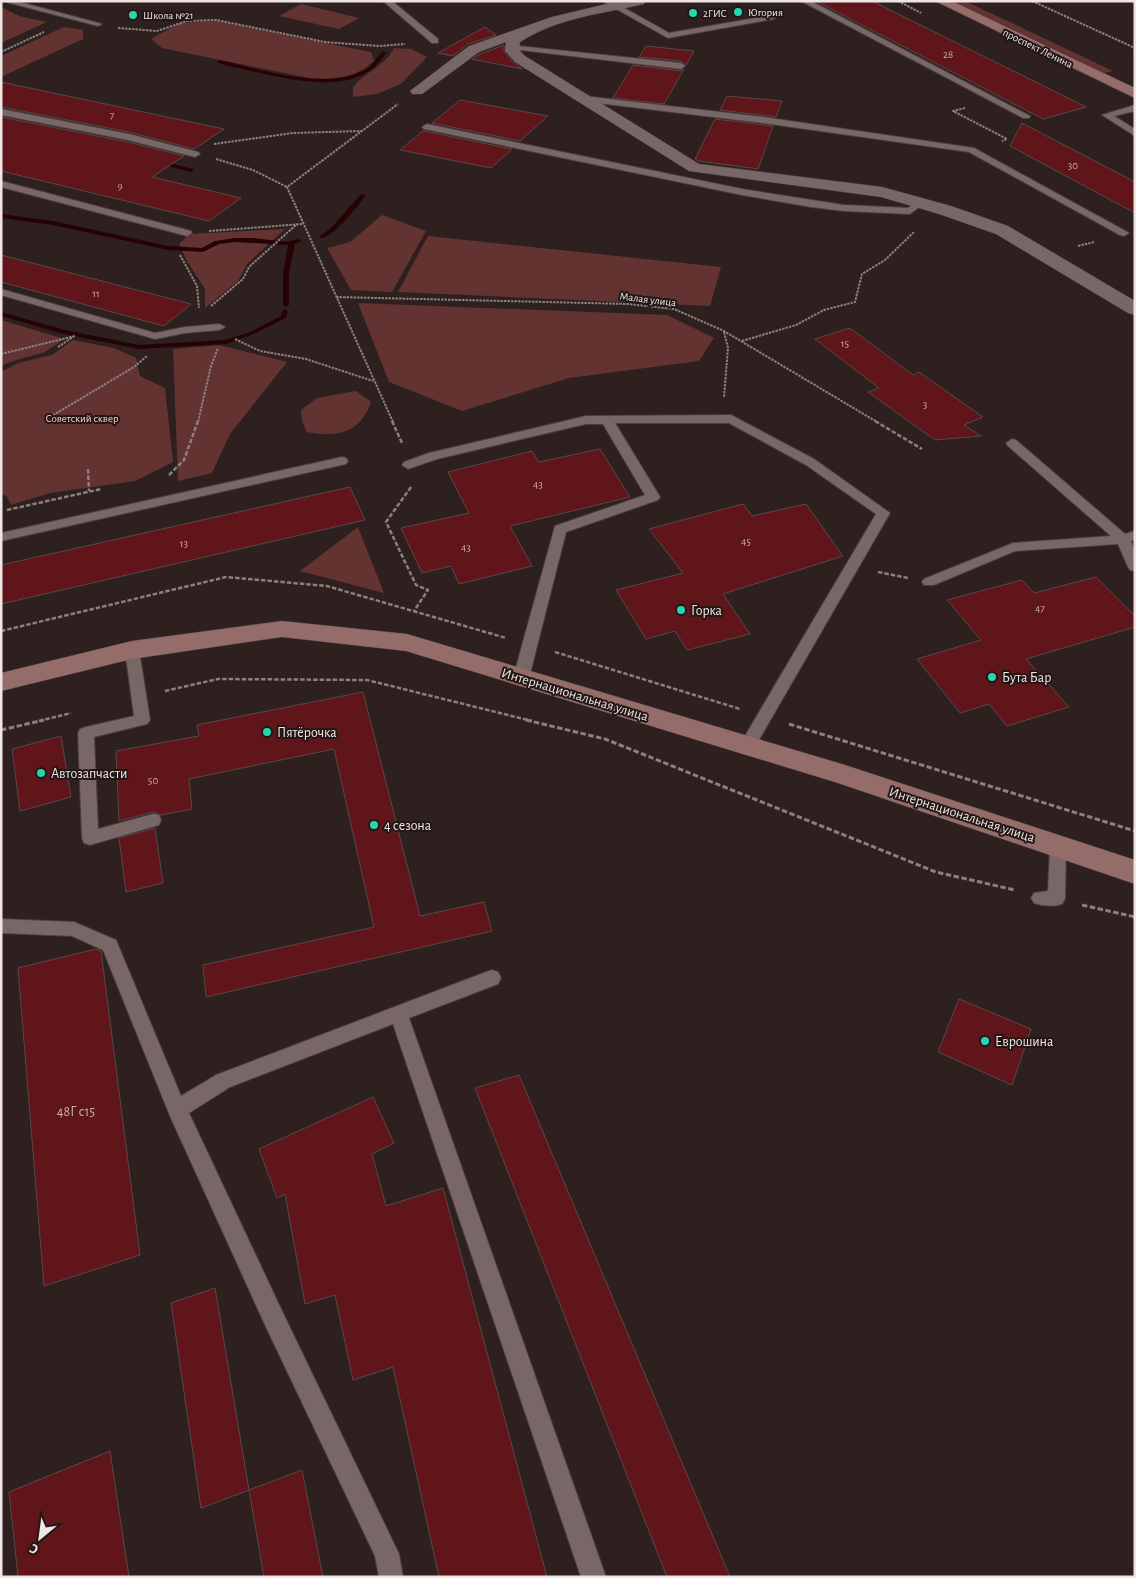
<svg xmlns="http://www.w3.org/2000/svg" width="1136" height="1578" font-family="'Alegreya Sans',sans-serif">
<style>
.green{fill:#633332}
.lines{fill:none;stroke-linecap:round;stroke-linejoin:round}
.stream{fill:#260204;fill-rule:evenodd}
.building{fill:#5f151a;stroke:#584948}
.service-casing{stroke:#493f3e;stroke-width:2}
.minor-casing{stroke:#493f3e;stroke-width:1}
.secondary-casing{stroke:#493f3e;stroke-width:1}
.path-far2{stroke:#8c807f;stroke-width:2;stroke-dasharray:2.5 1;stroke-linecap:butt}
.path-far1{stroke:#8c807f;stroke-width:2.5;stroke-dasharray:4.5 2;stroke-linecap:butt}
.path{stroke:#8c807f;stroke-width:3;stroke-dasharray:5.5 2.5;stroke-linecap:butt}
.service{fill:#786766;fill-rule:evenodd}
.minor{fill:#786766;fill-rule:evenodd}
.secondary{fill:#946c6a;fill-rule:evenodd}
.poi-dot{fill:#28d5ad;stroke:#231716;stroke-width:2}
.labels{text-anchor:middle;stroke-width:4;stroke-linejoin:round;paint-order:stroke}
.far-poi-label{font-size:11px;fill:#efe5e5;stroke:#231716;text-anchor:start}
.far-street-label{font-size:11px;fill:#efe5e5;stroke:#231716}
.number-label{font-size:11px;fill:#cbb1b2}
.far-park-label{font-size:11px;fill:#fecfcc;stroke:#231716}
.poi-label{font-size:14px;fill:#efe5e5;stroke:#231716;text-anchor:start}
.street-label{font-size:14px;fill:#efe5e5;stroke:#231716}
.near-number-label{font-size:14px;fill:#cbb1b2}
</style>
<rect width="100%" height="100%" fill="#2d201f"/>
<g class="green">
<polygon points="952,1 965,1 1113,71 1104,73"/>
<polygon points="301,4 359,18 339,29 279,16"/>
<polygon points="1,7 19,16 47,22 1,43"/>
<polygon points="216,21 371,52 374,61 364,69 347,77 319,80 162,48 151,39 180,23"/>
<polygon points="64,27 83,30 83,39 1,77 1,56"/>
<path d="M394 48 411 49 427 57 401 84 377 94 353 97V87C365 72 385 66 394 48Z"/>
<polygon points="382,215 426,231 392,292 351,290 327,248 350,242"/>
<polygon points="285,229 247,264 238,281 205,308 205,289 187,261 179,244 189,234"/>
<polygon points="428,236 721,267 710,306 398,292"/>
<polygon points="358,303 667,315 714,338 699,361 569,378 462,411 389,382"/>
<polygon points="1,320 65,339 45,352 13,361 1,366"/>
<polygon points="73,340 114,348 136,358 140,376 165,388 173,462 135,481 50,493 11,505 6,495 1,496 1,372 18,363 52,355"/>
<polygon points="219,345 287,362 230,434 212,473 178,481 173,349"/>
<path d="M356 391 371 402C360 433 338 438 307 432L302 421 301 410 317 398Z"/>
<polygon points="358,527 384,593 300,571"/>
</g>
<g class="lines">
<g class="stream">
<path d="M383 51 386 53C377 65 372 72 357 77 325 90 275 76 243 69 235 67 225 66 217 62L220 60C262 70 328 92 368 68 374 64 377 56 383 51Z"/>
<polygon points="157,160 193,169 194,170 191,172 155,163 154,162"/>
<path d="M361 194 366 195C358 206 333 239 320 238V236L331 228Z"/>
<polygon points="1,214 53,221 168,246 202,248 215,241 235,238 254,238 286,242 299,239 302,241 295,244 289,273 289,305 286,307 283,305 283,273 288,245 235,242 219,244 203,252 168,250 53,225 1,218"/>
<polygon points="285,309 288,311 286,318 254,334 226,344 139,349 64,334 1,316 1,312 65,330 139,345 225,340 250,332 281,316 282,311"/>
</g>
</g>
<g class="building">
<polygon points="816,1 872,1 1086,107 1043,119"/>
<polygon points="485,27 496,35 468,44 453,56 438,53"/>
<polygon points="504,45 504,52 514,63 522,69 472,59 480,54"/>
<polygon points="646,46 694,51 686,65 681,61 639,57"/>
<polygon points="633,65 681,71 684,69 664,104 613,98"/>
<polygon points="1,82 224,129 194,149 129,132 1,107"/>
<polygon points="727,96 782,101 776,117 720,110"/>
<polygon points="460,100 548,116 520,141 432,123"/>
<polygon points="1,117 128,142 184,156 152,177 241,198 209,221 1,171"/>
<polygon points="715,119 773,126 758,169 699,161 695,159"/>
<polygon points="1022,123 1135,182 1135,213 1010,146"/>
<polygon points="423,131 424,131 512,149 491,168 400,150"/>
<polygon points="1,255 191,304 164,326 1,282"/>
<polygon points="850,328 913,375 919,372 983,417 964,425 981,436 935,440 868,392 879,388 815,339"/>
<polygon points="600,449 630,497 510,526 532,566 459,584 451,566 422,573 401,528 469,513 448,472 532,451 539,462"/>
<polygon points="350,487 365,520 1,604 1,565"/>
<polygon points="743,504 752,516 806,504 843,556 723,594 750,634 687,650 675,631 646,639 616,590 683,573 649,529"/>
<polygon points="1096,577 1135,616 1135,627 1026,659 1069,707 1007,726 989,704 960,713 917,659 981,640 947,600 1022,580 1034,593"/>
<polygon points="363,692 420,916 484,902 492,931 206,997 203,965 374,927 334,749 189,779 192,809 161,815 153,812 119,821 116,751 199,736 197,725"/>
<polygon points="61,736 71,797 20,811 12,749"/>
<polygon points="155,828 163,883 126,892 119,838"/>
<polygon points="96,949 101,951 140,1255 44,1286 18,968"/>
<polygon points="959,999 1031,1029 1012,1085 938,1052"/>
<polygon points="519,1075 730,1577 667,1577 475,1088"/>
<polygon points="373,1097 394,1143 372,1154 386,1206 443,1188 547,1577 439,1577 393,1367 353,1380 335,1295 305,1304 285,1194 277,1198 259,1149"/>
<polygon points="215,1288 249,1490 201,1508 171,1303"/>
<polygon points="110,1451 129,1577 18,1577 9,1492"/>
<polygon points="302,1470 323,1577 264,1577 249,1490"/>
</g>
<g class="lines">
<defs>
<g id="service">
<polygon points="2,1 16,1 102,24 98,26"/>
<polygon points="383,1 392,1 438,39 438,43 432,43"/>
<polygon points="602,1 612,1 669,33 773,15 777,17 773,19 668,38"/>
<polygon points="801,1 811,1 1030,116 1029,118 1023,118"/>
<polygon points="509,45 681,63 685,66 681,69 512,49 509,49"/>
<polygon points="584,96 763,117 974,148 1129,233 1124,236 1120,235 969,152 763,123 581,101 580,99"/>
<polygon points="1135,105 1135,111 1114,116 1135,129 1135,136 1102,115"/>
<polygon points="1,109 129,134 198,152 200,154 195,157 128,140 1,115"/>
<polygon points="427,124 742,189 844,205 908,208 921,199 926,202 910,214 844,211 811,207 742,195 424,129 422,127"/>
<polygon points="1,181 191,231 192,233 187,236 1,187"/>
<polygon points="1,289 155,333 185,327 219,324 225,327 219,330 185,333 155,339 1,295"/>
<polygon points="731,415 814,459 890,513 753,750 747,752 741,750 739,746 876,514 806,465 729,423 615,423 660,497 658,500 566,532 529,678 526,682 521,683 516,682 513,678 555,526 645,495 603,424 586,424 437,459 408,469 402,465 404,462 429,453 586,416"/>
<polygon points="1012,439 1016,440 1125,534 1135,531 1135,540 1131,541 1135,551 1135,571 1130,570 1128,567 1118,544 1015,551 934,585 924,585 922,582 924,579 1013,543 1111,536 1008,446 1006,443"/>
<polygon points="342,457 346,458 348,461 346,464 1,541 1,533"/>
<polygon points="132,645 137,646 139,650 150,720 147,724 94,737 98,829 153,814 159,815 161,820 159,825 90,845 84,843 82,838 78,733 80,729 86,727 134,716 125,650 127,646"/>
<path d="M1058 839 1064 841 1066 846 1065 899 1062 904C1053 907 1043 906 1034 903L1031 898 1034 893 1048 891 1050 846 1052 841Z"/>
<polygon points="1,919 74,922 116,940 181,1096 216,1075 486,972 492,970 498,972 501,978 498,984 409,1018 606,1577 581,1577 393,1024 230,1087 189,1113 282,1311 399,1554 403,1577 379,1577 375,1556 266,1327 170,1116 103,950 72,936 1,933"/>
</g>
<path id="minor" d="M619 1H645L644 4C601 14 557 18 520 42L519 50 525 56 699 164 882 187 951 206 1008 226 1135 301V315L1128 313 996 234 939 214 881 197 689 171 515 62 505 51 506 42 479 52 422 94H412L410 91 469 46 552 17Z"/>
<g id="secondary">
<polygon points="935,1 952,1 1135,88 1135,98"/>
<polygon points="282,621 407,634 845,765 1135,860 1135,884 838,783 406,651 282,637 132,659 1,691 1,673 132,641"/>
</g>
</defs>
<use href="#service" class="service-casing"/>
<use href="#minor" class="minor-casing"/>
<use href="#secondary" class="secondary-casing"/>
<g class="path-far2">
<polyline points="898,1 921,13"/>
<polyline points="1032,1 1135,48"/>
<polyline points="118,28 157,31 187,21 216,20 325,42 379,46 405,44"/>
<polyline points="1,52 44,32"/>
<polyline points="965,108 953,111 1007,139 1002,141"/>
<polyline points="214,144 293,133 361,131"/>
<polyline points="216,159 253,170 287,187"/>
<polyline points="209,231 303,224"/>
<polyline points="1078,246 1094,242"/>
<polyline points="180,255 197,286 199,308"/>
<polyline points="336,297 628,304 674,309 724,331 877,422"/>
<polyline points="211,306 243,279 249,267 297,224"/>
<polyline points="724,332 728,348 724,397"/>
<polyline points="235,339 260,351 306,359 373,381"/>
<polyline points="742,341 796,325 824,310 855,302 862,274 885,260 914,232"/>
<polyline points="58,347 73,337"/>
<polyline points="1,354 75,336"/>
<polyline points="50,417 134,367 147,356"/>
<polyline points="198,422 211,366 218,348"/>
<polyline points="393,422 287,187 398,104"/>
</g>
<g class="path-far1">
<polyline points="392,421 402,443"/>
<polyline points="875,421 922,449"/>
<polyline points="88,469 89,491"/>
<polyline points="169,475 184,460 198,421"/>
<polyline points="411,487 386,522 416,585 428,590 414,611"/>
<polyline points="7,510 101,489"/>
<polyline points="878,572 908,578"/>
<polyline points="1,631 226,577 327,586 506,638"/>
<polyline points="555,652 740,709"/>
<polyline points="165,691 218,679 367,680 532,721"/>
<polyline points="39,721 71,713"/>
</g>
<g class="path">
<polyline points="526,720 605,739 936,872 1015,890"/>
<polyline points="789,724 1135,831"/>
<polyline points="1,730 44,720"/>
<polyline points="1082,905 1135,917"/>
</g>
<use href="#service" class="service"/>
<use href="#minor" class="minor"/>
<use href="#secondary" class="secondary"/>
</g>
<g class="poi-dot">
<circle cx="738" cy="12" r="5"/>
<circle cx="693" cy="13" r="5"/>
<circle cx="133" cy="15" r="5"/>
<circle cx="681" cy="610" r="5"/>
<circle cx="992" cy="677" r="5"/>
<circle cx="267" cy="732" r="5"/>
<circle cx="41" cy="773" r="5"/>
<circle cx="374" cy="825" r="5"/>
<circle cx="985" cy="1041" r="5"/>
</g>
<g class="labels">
<g class="far-poi-label">
<text x="748" y="16">Югория</text>
<text x="703" y="17">2ГИС</text>
<text x="143" y="19">Школа №21</text>
</g>
<g class="far-street-label">
<text transform="translate(1038 48) rotate(26)" y="4">проспект Ленина</text>
<text transform="translate(648 299) rotate(7)" y="4">Малая улица</text>
</g>
<g class="number-label">
<text x="948" y="58">28</text>
<text x="112" y="119">7</text>
<text x="1073" y="169">30</text>
<text x="120" y="189">9</text>
<text x="96" y="297">11</text>
<text x="845" y="347">15</text>
<text x="925" y="408">3</text>
<text x="538" y="488">43</text>
<text x="746" y="545">45</text>
<text x="184" y="547">13</text>
<text x="466" y="551">43</text>
<text x="1040" y="612">47</text>
<text x="153" y="784">50</text>
</g>
<g class="far-park-label">
<text x="82" y="422">Советский сквер</text>
</g>
<g class="poi-label">
<text x="691" y="615">Горка</text>
<text x="1002" y="682">Бута Бар</text>
<text x="277" y="737">Пятёрочка</text>
<text x="51" y="778">Автозапчасти</text>
<text x="384" y="830">4 сезона</text>
<text x="995" y="1046">Еврошина</text>
</g>
<g class="street-label">
<text transform="translate(575 694) rotate(17)" y="5">Интернациональная улица</text>
<text transform="translate(962 814) rotate(18)" y="5">Интернациональная улица</text>
</g>
<g class="near-number-label">
<text x="76" y="1116">48Г с15</text>
</g>
</g>
<rect width="1136" height="1578" fill="none" stroke="#efe5e5" stroke-width="5"/>
<g transform="translate(40 1538) rotate(209)" stroke="#231716" stroke-width="4" paint-order="stroke">
<path d="M0-4L9 19L0 12L-9 19Z" fill="#efe5e5"/>
<text y="-8" font-size="14" font-weight="bold" text-anchor="middle" fill="#efe5e5">С</text>
</g>
</svg>
